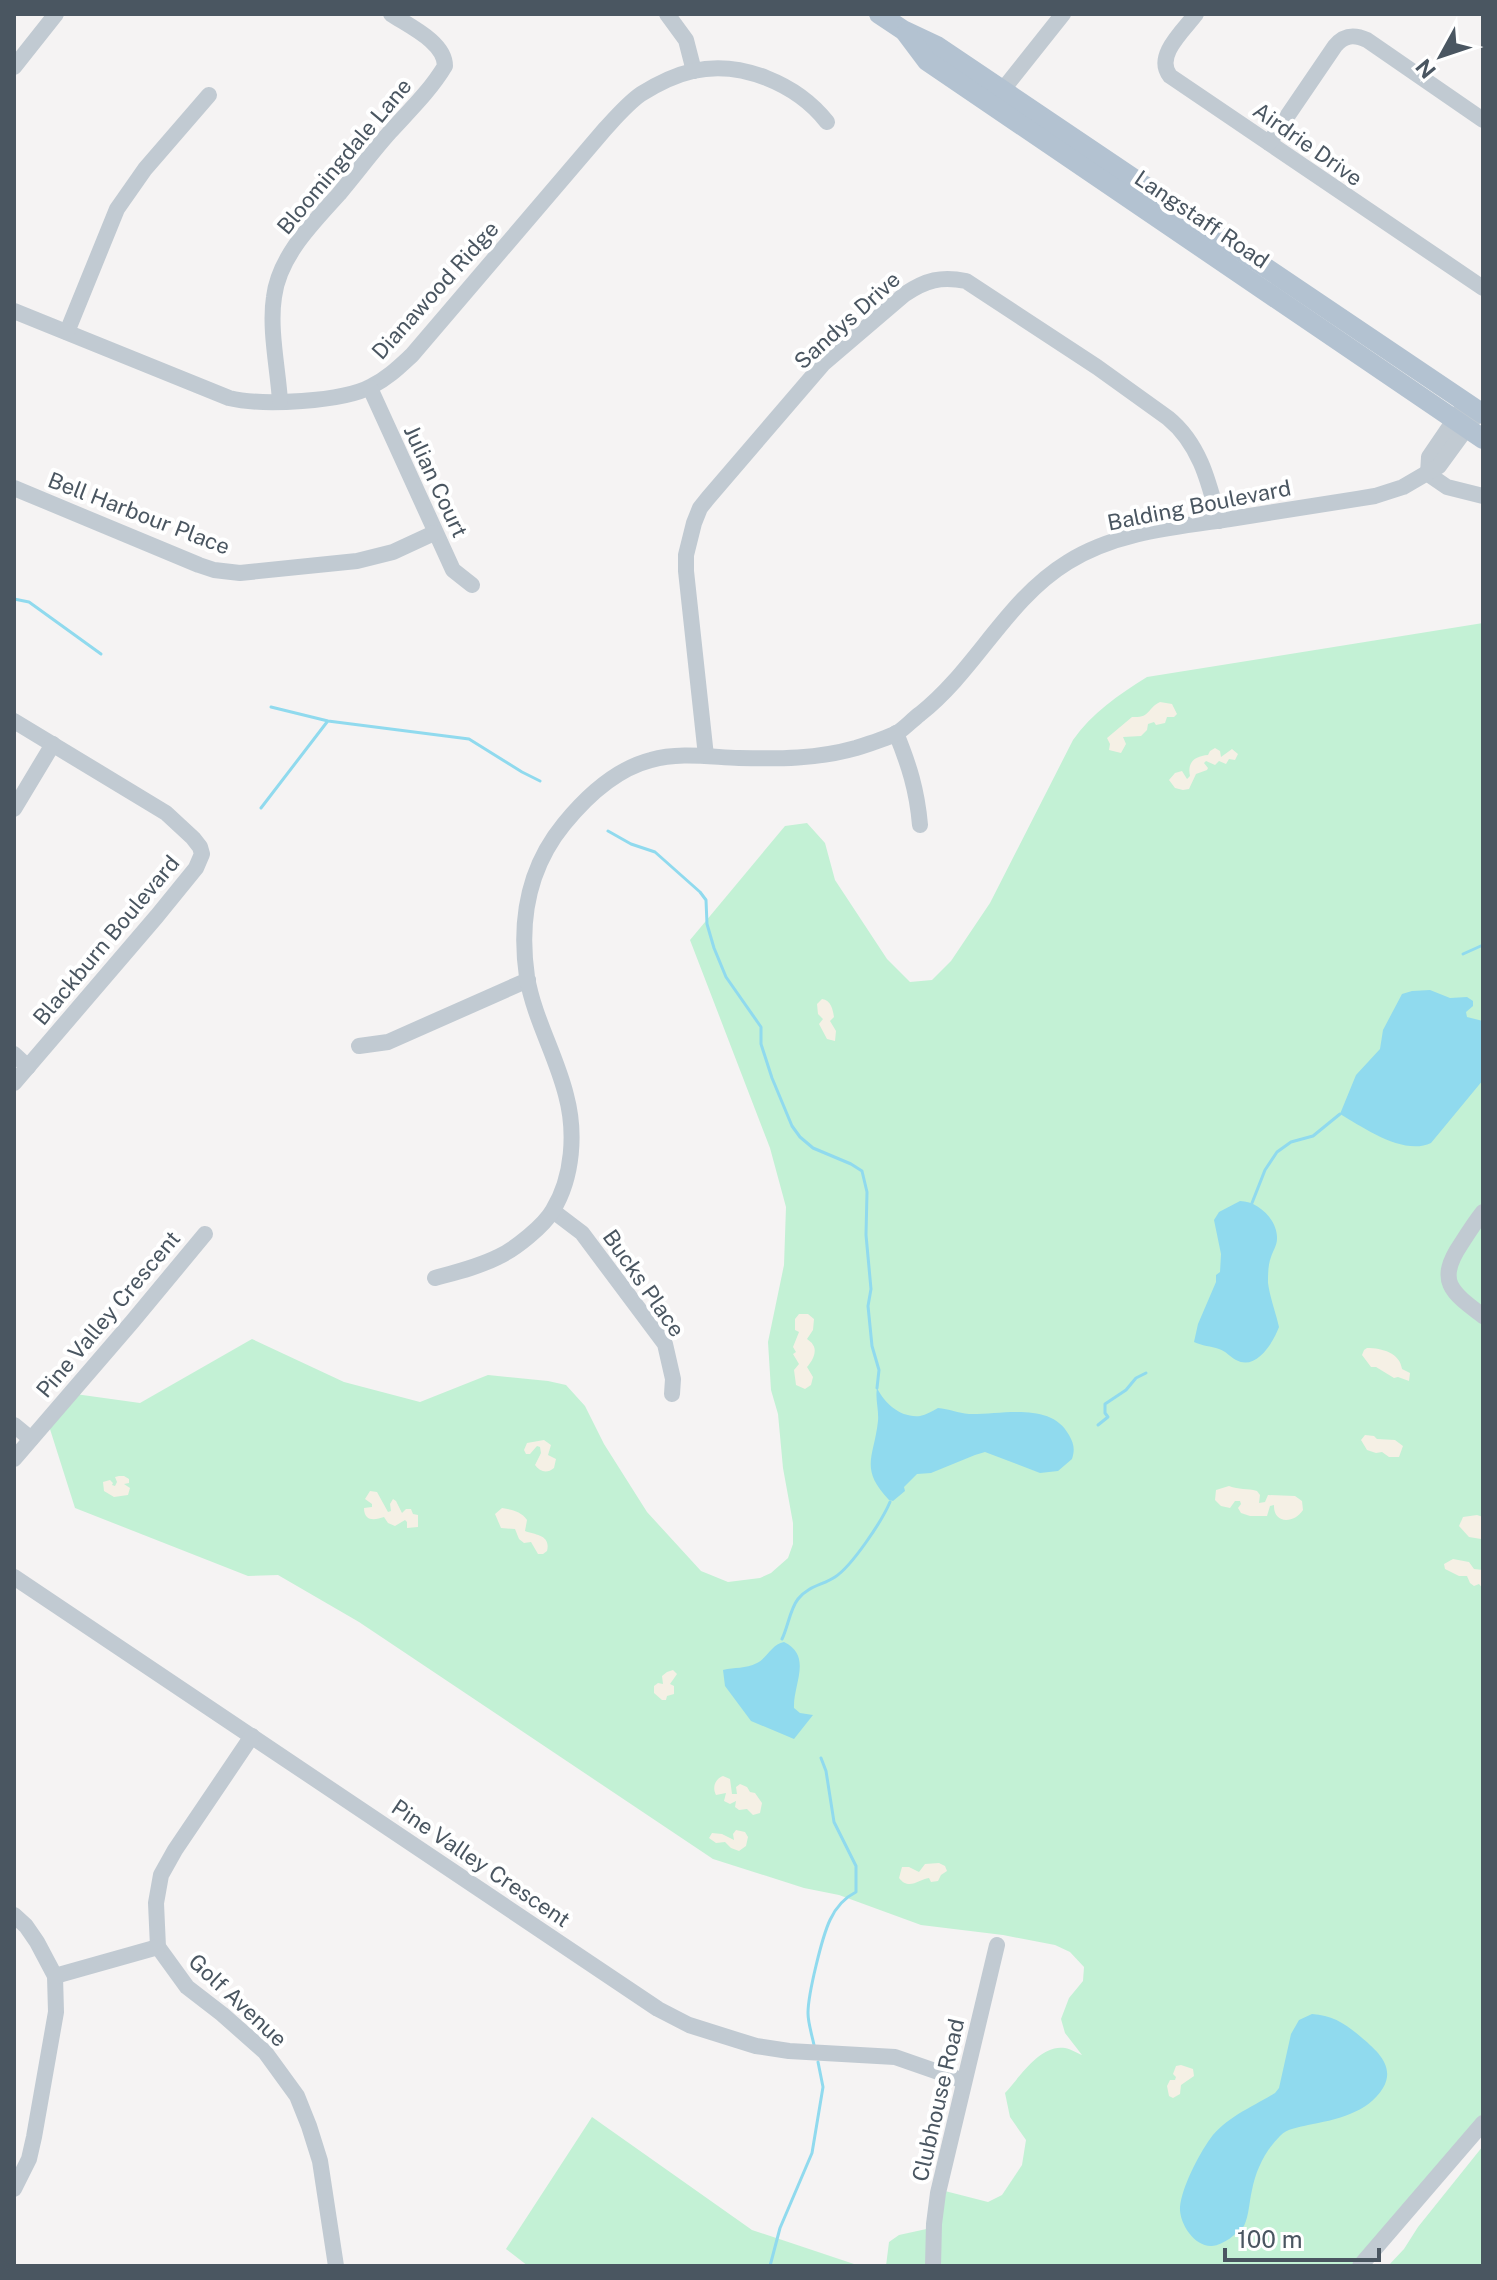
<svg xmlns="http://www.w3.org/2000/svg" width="1497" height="2280" font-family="'Public Sans',sans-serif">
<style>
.green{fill:#c3f1d5}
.sand{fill:#f5f0e5}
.water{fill:#90daee}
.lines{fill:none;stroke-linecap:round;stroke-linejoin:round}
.stream{stroke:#90daee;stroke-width:3}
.minor{stroke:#c1cad2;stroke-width:16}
.major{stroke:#b3c2d1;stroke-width:20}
.labels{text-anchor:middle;stroke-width:8;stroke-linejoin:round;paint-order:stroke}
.street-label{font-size:22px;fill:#4a5661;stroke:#fff}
</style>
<rect width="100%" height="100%" fill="#f5f3f3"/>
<g class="green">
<path d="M1483 623V2124L1365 2266H886L889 2242 899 2235 931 2228 945 2191 988 2202 1002 2195 1022 2165 1026 2140 1010 2117 1005 2093C1020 2077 1040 2044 1065 2048 1071 2049 1077 2053 1082 2055L1065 2033 1061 2019 1069 1998 1083 1981 1084 1967 1070 1952 1055 1945 1003 1935 921 1925 839 1895 804 1888 713 1859 359 1622 278 1575 248 1576 75 1508 49 1426 68 1393 140 1403 252 1339 344 1382 420 1402 488 1375 548 1381 566 1385 585 1406 604 1444 647 1512 701 1571 728 1582 760 1578 771 1573 788 1558 793 1544V1523L783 1468 778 1414 771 1390 768 1342 784 1265 786 1207 770 1148 690 940 785 826 807 823 825 843 835 880 887 959 910 982 932 980 951 961 990 903 1073 740C1092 713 1118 695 1147 677Z"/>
<polygon points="592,2117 752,2230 860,2266 528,2266 506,2249"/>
<polygon points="1483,2146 1483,2266 1388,2266 1404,2249 1418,2227"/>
</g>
<g class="sand">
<path d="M1160 702 1172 704 1177 714 1174 717H1167L1165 723 1156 725 1154 722 1148 724 1147 730 1141 736 1123 737 1126 744 1121 753 1109 750 1110 744 1107 738 1132 717C1151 718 1146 709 1160 702Z"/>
<path d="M1215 748 1220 751 1221 757 1232 749 1238 754 1235 760 1229 759 1226 764 1219 761 1215 765 1206 761 1204 763 1208 768 1207 770 1196 774 1189 789 1183 790 1175 788 1169 780 1175 773 1182 771 1187 779 1190 776C1187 762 1195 756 1208 755L1210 751Z"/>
<path d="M822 999C831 1000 833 1010 834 1017L830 1021 836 1031 835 1041 827 1039 819 1024 823 1019 818 1014 817 1004Z"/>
<path d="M799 1314H808L814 1319 813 1330 807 1339C809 1341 812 1342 813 1345 818 1352 811 1363 807 1367L813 1377 811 1385 805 1389 796 1385 794 1370 799 1364 793 1354 796 1352 793 1347 799 1332 795 1330V1319Z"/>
<path d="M1367 1348C1382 1348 1400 1353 1402 1369L1410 1373 1409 1381 1398 1377 1394 1378 1376 1367H1371L1362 1355 1364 1350Z"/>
<polygon points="1365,1435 1374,1436 1377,1439 1395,1440 1403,1446 1399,1457 1389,1457 1382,1452 1376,1453 1367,1450 1361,1440"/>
<path d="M544 1440 551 1445 548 1455 556 1459 554 1468C547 1474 540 1472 535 1465L541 1453 540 1447 537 1446 530 1454H526L524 1450 527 1443Z"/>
<polygon points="119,1476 124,1476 129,1479 129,1483 124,1484 130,1488 128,1495 114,1497 104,1491 103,1482 110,1480 113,1483 112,1485 115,1486 117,1482 115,1477"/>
<path d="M1229 1486C1239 1490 1247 1488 1257 1491L1260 1495 1259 1503 1265 1502 1268 1495 1295 1496 1302 1501 1303 1510C1294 1524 1273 1524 1274 1505L1270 1506 1267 1516H1250L1241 1513 1238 1508 1241 1504 1240 1501H1235L1230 1508 1221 1506 1215 1500 1216 1490Z"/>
<path d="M370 1491 377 1492 388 1512 391 1511 390 1504 393 1499 396 1501 402 1513 406 1509H411L413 1514 418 1515V1527L407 1528V1522L405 1520 395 1526 388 1523 384 1517C375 1520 364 1522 364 1508L372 1507V1504L365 1499Z"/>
<path d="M502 1508C512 1510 521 1511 527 1520L525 1531C536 1535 551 1535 547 1551L543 1554H538L531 1542 524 1543 519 1539 515 1529 501 1528 495 1514Z"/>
<polygon points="1477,1515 1483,1517 1483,1537 1481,1539 1469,1537 1459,1526 1463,1517"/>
<polygon points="1453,1559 1469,1562 1474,1569 1483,1570 1483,1589 1479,1584 1474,1586 1470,1583 1467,1576 1459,1576 1445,1569 1444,1564"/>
<polygon points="673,1670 677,1674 670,1684 674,1686 674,1694 667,1696 666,1700 662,1700 654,1693 654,1686 658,1683 663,1684 662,1676 667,1672"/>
<path d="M723 1776 730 1779 732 1794H737L736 1787 740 1784 747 1787 750 1792 755 1793 762 1803 760 1813 753 1815 747 1809 739 1810 735 1807 736 1801 730 1804 724 1801 726 1793 716 1795C712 1787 715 1779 723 1776Z"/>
<polygon points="736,1830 745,1832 748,1837 746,1846 739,1851 731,1848 725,1842 716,1843 709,1838 712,1833 722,1834 734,1840 733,1834"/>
<path d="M939 1863 945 1866 947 1871 941 1875 938 1881 931 1882 929 1878C919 1879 909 1891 899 1878L902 1867H909L919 1872 925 1864Z"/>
<polygon points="1181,2065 1193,2069 1194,2076 1181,2085 1180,2094 1173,2098 1169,2096 1167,2086 1170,2080 1175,2080 1176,2077 1173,2074 1176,2066"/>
</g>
<g class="water">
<path d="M1430 990 1450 998 1467 997 1473 1001V1006L1466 1012 1467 1017 1483 1021V1080L1431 1143C1404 1156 1364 1128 1340 1114L1356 1075 1380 1049 1383 1030 1402 994 1412 991Z"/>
<path d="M1240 1201C1258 1201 1278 1220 1277 1239 1277 1245 1273 1251 1271 1257 1268 1265 1268 1275 1268 1283 1270 1298 1276 1313 1279 1327 1273 1343 1256 1371 1236 1360 1230 1357 1226 1351 1219 1349 1211 1346 1202 1346 1194 1342L1198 1324 1216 1282V1275L1220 1272 1221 1254 1214 1220 1219 1212Z"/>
<path d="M877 1388C885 1404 901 1418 920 1416 926 1415 932 1411 938 1408 949 1409 958 1413 969 1414 1000 1415 1051 1401 1069 1435 1074 1444 1075 1449 1072 1459L1058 1471 1040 1473 985 1452 975 1455 931 1473 917 1474 904 1487 905 1491 893 1501 889 1500C859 1468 874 1458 878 1421 879 1410 875 1399 877 1388Z"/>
<path d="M784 1642C813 1656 793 1684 794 1708L800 1713 813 1715 794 1739 751 1721 725 1686 723 1670C735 1667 745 1669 757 1663 768 1657 772 1644 784 1642Z"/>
<path d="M1312 2014C1332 2015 1346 2024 1361 2037 1376 2050 1396 2066 1383 2088 1368 2113 1335 2120 1308 2125 1297 2128 1288 2128 1280 2136 1265 2151 1256 2170 1252 2190 1249 2203 1249 2215 1244 2226 1236 2234 1224 2245 1212 2246 1194 2247 1179 2223 1180 2207 1182 2187 1198 2156 1210 2139 1226 2117 1253 2107 1275 2093L1279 2088 1291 2034 1299 2020Z"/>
</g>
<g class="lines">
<g class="stream">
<polyline points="14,599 29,602 101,654"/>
<polyline points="271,707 328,721 469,739 522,772 540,781"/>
<polyline points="261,808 327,722"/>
<polyline points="608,831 631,844 655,852 700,892 706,900 707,924 714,948 726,977 761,1027 761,1044 772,1078 792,1126 800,1137 813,1148 851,1164 862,1171 867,1192 866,1235 871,1289 868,1306 872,1346 879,1370 877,1388"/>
<polyline points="1463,954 1483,945"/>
<polyline points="1252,1203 1265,1170 1277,1152 1291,1142 1313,1136 1340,1114"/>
<polyline points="1098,1425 1108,1417 1105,1413 1105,1404 1126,1390 1136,1378 1146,1373"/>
<path d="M782 1639C788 1627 790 1609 798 1599 808 1586 823 1585 835 1577 852 1566 882 1521 890 1502"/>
<path d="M814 2045C812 2035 808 2023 808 2013 808 1994 822 1937 830 1920 836 1907 844 1898 856 1892V1866L834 1822 826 1771 821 1758"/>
<polyline points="770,2266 780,2228 812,2153 823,2087 818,2062"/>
</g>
<g class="minor">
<polyline points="667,14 686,40 694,71"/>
<path d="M1196 14C1184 30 1154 56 1170 76L1483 288"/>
<polyline points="14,67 56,14"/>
<polyline points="997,97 1063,14"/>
<path d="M1269 143 1335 46C1344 35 1354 34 1367 40L1483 120"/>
<path d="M14 311 229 398C262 406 343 402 372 386 388 378 399 367 412 355L605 129C616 117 628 103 641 94 657 84 675 75 693 71 741 60 797 84 827 122"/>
<polyline points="67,332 117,209 145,169 209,95"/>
<polyline points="370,388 453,570 472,585"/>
<path d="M280 401C278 369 269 329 274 297 279 256 313 223 339 194 356 174 372 152 390 132 409 111 430 91 445 66 445 42 409 26 391 14"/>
<polyline points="1428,474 1429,457 1461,410"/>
<polyline points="1428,474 1447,487 1483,496"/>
<polyline points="14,488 199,565 214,570 240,573 357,561 393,552 434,533"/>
<polyline points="14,721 166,813 193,838 200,847 202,854 196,868 157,916 14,1083"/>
<path d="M896 733C909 765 917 790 920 825"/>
<path d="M706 756 686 571V555L694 523 700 508 708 498 823 364 905 294C926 280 941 276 966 281L1097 367 1168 418C1200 444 1209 483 1219 521"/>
<polyline points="14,809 53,744"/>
<polyline points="359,1046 388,1042 528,980"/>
<polyline points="14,1054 28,1067"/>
<polyline points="553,1211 582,1233 665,1344 673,1379 672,1394"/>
<path d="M1483 1212C1475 1222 1468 1233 1461 1244 1436 1281 1451 1292 1483 1316"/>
<path d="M435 1278C457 1272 478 1267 498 1257 515 1249 544 1226 553 1210 573 1177 576 1132 566 1095 556 1055 534 1018 527 977 519 922 528 868 564 824 586 797 616 769 651 760 679 752 710 757 739 758 779 759 817 759 856 748 869 744 885 739 897 733 905 728 912 720 920 714 976 670 1006 600 1068 562 1116 532 1175 527 1230 519 1279 511 1327 504 1375 496L1403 487 1439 466 1474 418"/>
<polyline points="14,1425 31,1439"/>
<polyline points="14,1459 132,1322 205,1234"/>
<polyline points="14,1577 658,2009 689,2025 756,2046 789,2051 895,2057 964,2081"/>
<polyline points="252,1736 175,1850 161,1875 156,1903 158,1947 187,1987 222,2014 265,2052 297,2096 309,2126 320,2161 336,2266"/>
<polyline points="14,1915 26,1926 37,1942 55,1976 56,2012 34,2137 29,2159 14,2189"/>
<polyline points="55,1976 158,1947"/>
<polyline points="933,2266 934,2224 938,2193 997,1945"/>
<polyline points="1360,2266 1483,2123"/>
</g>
<g class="major">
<polyline points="879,14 903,30 937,46 1483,414"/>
<polyline points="906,33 927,61 1483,439"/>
</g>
</g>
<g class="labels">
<g class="street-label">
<text transform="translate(1308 144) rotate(35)" y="8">Airdrie Drive</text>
<text transform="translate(344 156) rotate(-50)" y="8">Bloomingdale Lane</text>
<text transform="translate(1202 219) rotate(34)" y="8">Langstaff Road</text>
<text transform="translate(435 290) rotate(-48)" y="8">Dianawood Ridge</text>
<text transform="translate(847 320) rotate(-42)" y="8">Sandys Drive</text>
<text transform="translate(436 481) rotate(65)" y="8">Julian Court</text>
<text transform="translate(1199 505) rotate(-11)" y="8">Balding Boulevard</text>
<text transform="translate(139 513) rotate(21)" y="8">Bell Harbour Place</text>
<text transform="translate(106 940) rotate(-50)" y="8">Blackburn Boulevard</text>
<text transform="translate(644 1283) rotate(55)" y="8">Bucks Place</text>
<text transform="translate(108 1314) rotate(-50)" y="8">Pine Valley Crescent</text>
<text transform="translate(481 1863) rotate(34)" y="8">Pine Valley Crescent</text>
<text transform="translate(238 2000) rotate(43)" y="8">Golf Avenue</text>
<text transform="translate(938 2100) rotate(-77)" y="8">Clubhouse Road</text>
</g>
</g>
<rect width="1497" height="2280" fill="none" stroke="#4a5661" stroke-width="32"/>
<g transform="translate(1441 56) rotate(230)" stroke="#ffffff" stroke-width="6" paint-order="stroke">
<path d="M0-6L14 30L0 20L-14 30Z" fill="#4a5661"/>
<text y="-12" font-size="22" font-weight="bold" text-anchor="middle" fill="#4a5661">N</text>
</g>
<path d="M1225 2248v12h154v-12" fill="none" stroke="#4a5661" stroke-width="4"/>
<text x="1237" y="2248" font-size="24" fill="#4a5661" stroke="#ffffff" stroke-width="6" paint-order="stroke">100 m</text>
</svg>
